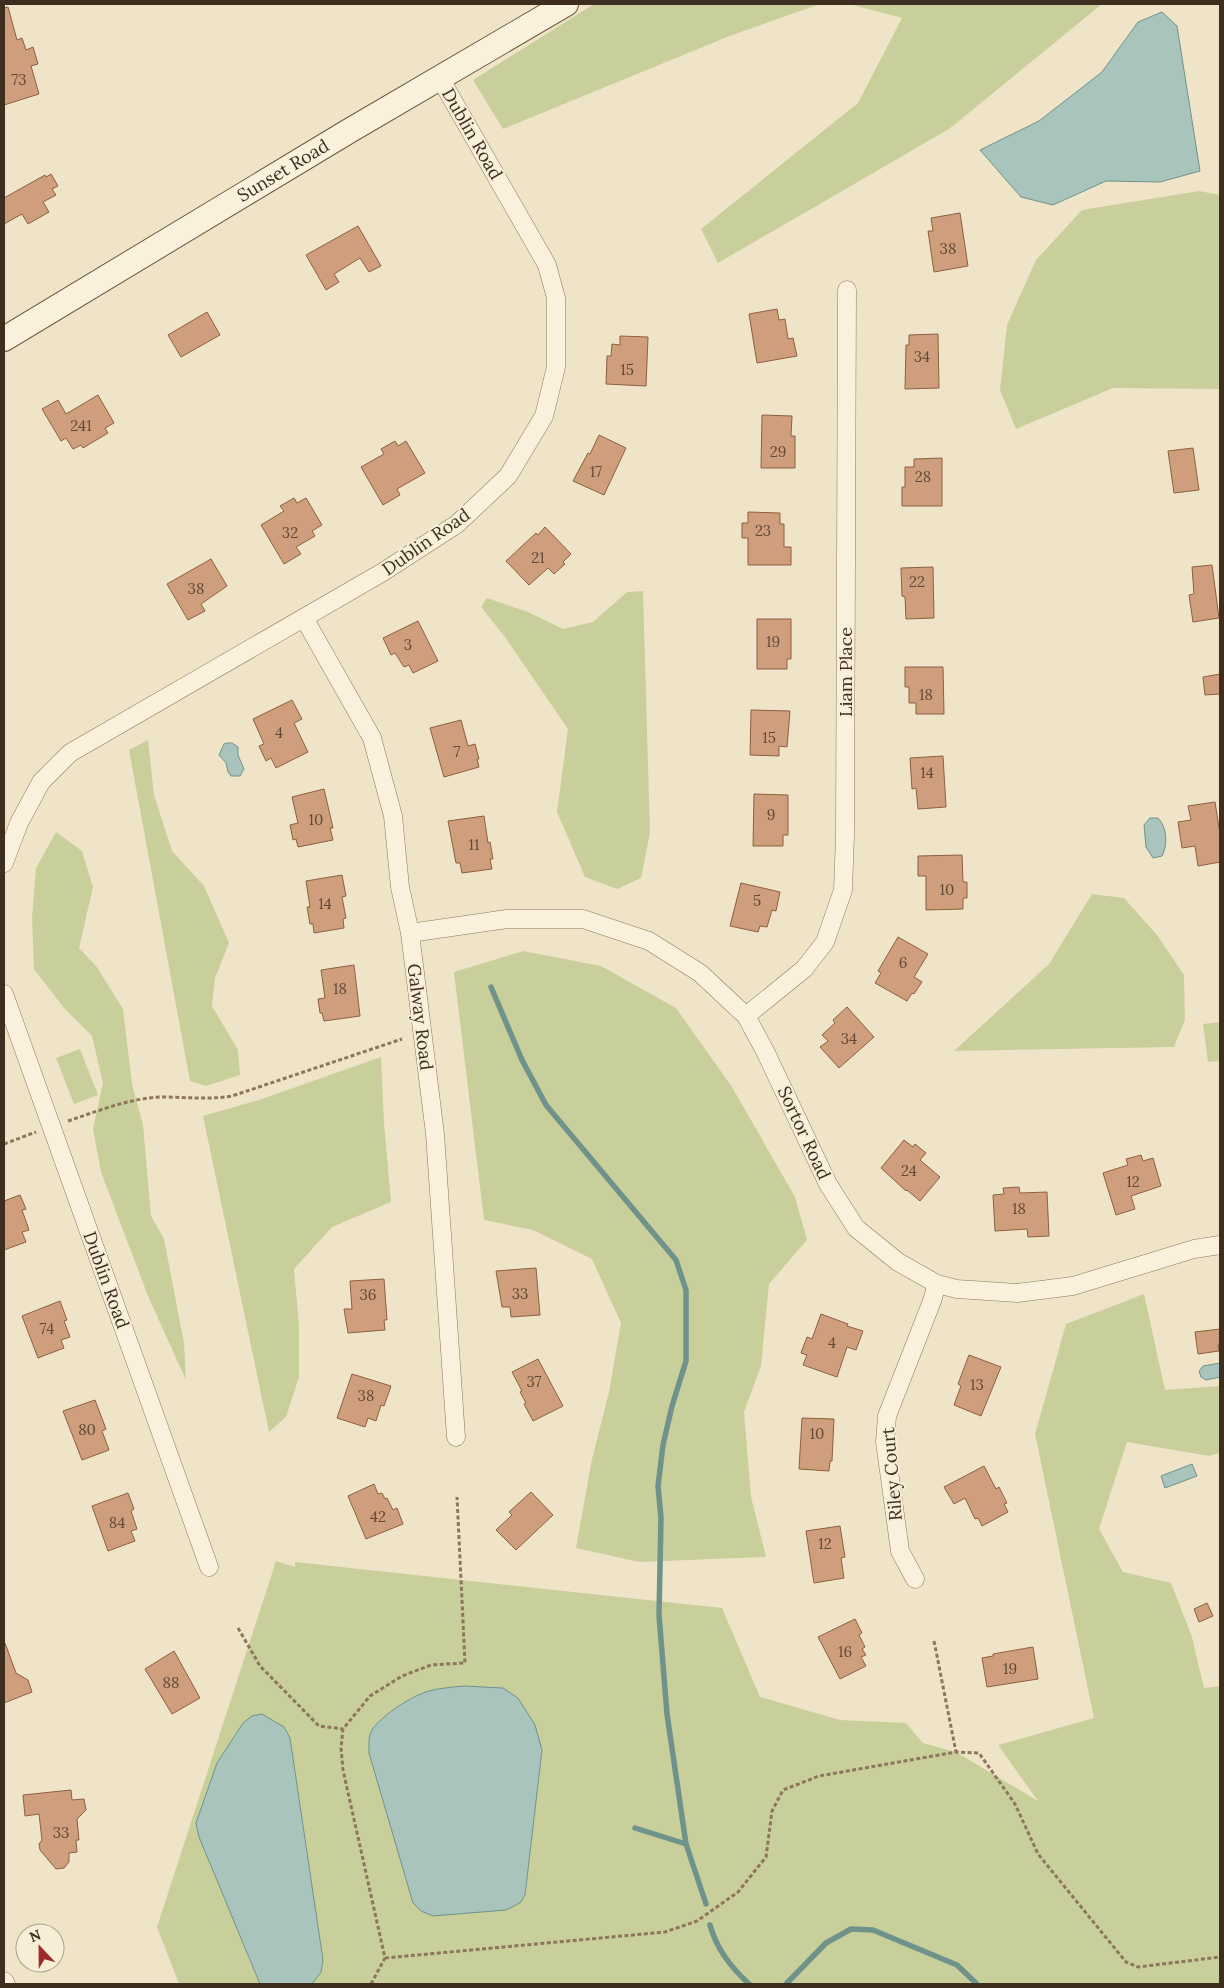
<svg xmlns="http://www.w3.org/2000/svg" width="1224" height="1988" font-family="Lora,serif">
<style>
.green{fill:#c9cf9b}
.water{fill:#a9c4bc;stroke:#6f938a}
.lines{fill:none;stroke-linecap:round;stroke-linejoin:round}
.stream{stroke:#6f938a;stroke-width:5.5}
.building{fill:#cf9f7d;stroke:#8d5f41}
.street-casing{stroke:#8d765c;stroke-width:19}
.secondary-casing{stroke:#6f573f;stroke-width:26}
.path{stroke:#8d765c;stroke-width:3;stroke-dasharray:4 2.5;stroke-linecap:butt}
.street{stroke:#faf1dc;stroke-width:18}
.secondary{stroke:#faf1dc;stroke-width:24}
.labels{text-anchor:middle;stroke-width:4;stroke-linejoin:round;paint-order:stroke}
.number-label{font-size:15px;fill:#624a37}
.street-label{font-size:18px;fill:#3d2e20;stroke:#f7eed8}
</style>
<rect width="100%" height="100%" fill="#f0e4c8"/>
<g class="green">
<polygon points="594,4 820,4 727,37 503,129 473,80"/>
<polygon points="849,4 1102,4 949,129 718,263 701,229 858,103 902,18"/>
<polygon points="1199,191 1220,195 1220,389 1113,388 1016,429 1000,390 1007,325 1036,260 1082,210"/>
<polygon points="643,591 650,833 641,878 617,889 585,877 557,812 568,729 505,637 481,607 487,598 528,612 563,629 593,622 627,592"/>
<polygon points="148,740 154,795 172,851 204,886 229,943 215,978 212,1006 238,1050 240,1075 206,1086 190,1081 129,750"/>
<polygon points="56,832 82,851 93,887 79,948 96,966 123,1009 132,1084 143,1125 151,1216 164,1239 184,1343 186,1380 148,1296 101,1172 93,1129 103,1083 92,1036 64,1008 34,969 32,917 36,868"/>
<polygon points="1092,894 1124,898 1157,935 1184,975 1185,1020 1174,1047 954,1051 1049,964"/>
<polygon points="523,951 601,966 676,1008 732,1087 795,1197 807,1240 769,1284 761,1366 744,1412 751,1497 766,1557 639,1562 576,1548 592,1459 609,1392 621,1323 592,1259 533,1230 484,1220 454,972"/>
<polygon points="1220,1022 1220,1061 1208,1062 1203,1024"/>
<polygon points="80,1049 98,1095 74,1104 56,1058"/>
<polygon points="381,1057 384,1123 391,1202 332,1227 294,1269 299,1326 299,1377 286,1417 269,1432 203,1116 259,1100"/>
<polygon points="1144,1294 1165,1390 1220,1386 1220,1453 1209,1456 1127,1442 1099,1529 1123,1572 1171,1583 1192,1637 1204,1688 1220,1686 1220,1984 179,1984 157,1927 276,1561 295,1567 295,1562 722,1608 760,1697 840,1720 906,1723 923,1743 956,1752 1038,1801 998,1745 1094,1718 1035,1434 1066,1324"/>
</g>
<g class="water">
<polygon points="1162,12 1177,26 1200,171 1160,182 1106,181 1053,205 1021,197 980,150 1039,121 1102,72 1138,22"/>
<polygon points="227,743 232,743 238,747 238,755 244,769 240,776 231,776 228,772 226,763 219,755 224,744"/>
<path d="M1150 818H1158C1167 827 1168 845 1162 856L1153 858 1146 847 1144 825Z"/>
<polygon points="1220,1363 1220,1377 1206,1380 1201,1377 1199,1371 1203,1366"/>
<polygon points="1192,1464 1197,1476 1165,1488 1161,1476"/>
<path d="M464 1686 503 1688 518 1698 535 1725 542 1750 525 1895 520 1903 506 1910 433 1916 421 1911 413 1903 369 1753C369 1745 368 1736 372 1730 382 1715 413 1695 429 1691 440 1688 453 1687 464 1686Z"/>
<polygon points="262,1714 284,1727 290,1738 323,1960 321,1972 312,1984 260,1984 199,1837 196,1823 217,1763 243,1723 252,1716"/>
</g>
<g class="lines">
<g class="stream">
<polyline points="491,987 522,1060 546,1105 676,1260 686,1290 686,1361 672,1406 663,1445 658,1486 661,1518 659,1615 667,1714 686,1844 706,1904"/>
<polyline points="635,1828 686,1844"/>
<path d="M710 1925C717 1950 731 1967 749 1984"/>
<polyline points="786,1984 826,1943 851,1929 873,1930 957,1965 977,1984"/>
</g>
</g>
<g class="building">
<polygon points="8,7 17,40 22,38 26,50 33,47 38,64 31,66 39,94 4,105 4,8"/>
<polygon points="51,174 58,186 52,189 56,195 43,202 49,212 28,224 22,214 4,224 4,198 45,175 46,177"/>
<polygon points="960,213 968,266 934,272 928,231 933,231 931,218"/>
<polygon points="358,226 381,266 369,272 360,258 334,274 339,282 326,290 306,255"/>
<polygon points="777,309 779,320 785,319 788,339 793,338 797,356 757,363 749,314"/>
<polygon points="207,312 220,335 181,357 168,335"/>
<polygon points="938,334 939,388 905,389 906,345 909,345 909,335"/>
<polygon points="620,336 648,337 646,386 606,384 607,356 611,356 612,344 620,345"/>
<polygon points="98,395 114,423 105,428 108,433 83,448 81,445 73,449 66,438 61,441 42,409 58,400 66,414"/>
<polygon points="762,415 792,416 791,436 795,436 795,468 761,468"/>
<polygon points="599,435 626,448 604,495 573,481 588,453 590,454"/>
<polygon points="395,441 398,446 406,441 425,473 397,489 400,495 383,505 361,467 384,454 381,449"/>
<polygon points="1193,448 1199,490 1174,493 1168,451"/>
<polygon points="942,458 942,506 902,506 902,487 905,487 905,467 914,467 914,459"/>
<polygon points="294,498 297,503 306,498 322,525 312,531 315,536 296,547 301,554 284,564 261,525 284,511 280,506"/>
<polygon points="748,512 780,513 780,524 784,524 784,547 791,547 791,565 748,565 748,538 742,538 742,523 748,523"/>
<polygon points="545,527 571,554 563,562 565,564 554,574 548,568 529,585 506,561 536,533 538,535"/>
<polygon points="211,559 227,586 201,604 205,611 188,620 167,584"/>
<polygon points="1212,565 1219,618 1193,622 1189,595 1194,594 1192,567"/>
<polygon points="933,567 934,618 906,619 905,597 902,596 901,568"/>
<polygon points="757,619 791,619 791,659 787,659 787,669 757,669"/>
<polygon points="418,621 438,661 413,673 409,665 404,667 395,653 391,655 383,638"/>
<polygon points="905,667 943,667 944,714 916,714 916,703 909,703 909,687 905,687"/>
<polygon points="1220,674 1220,694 1205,695 1203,677"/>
<polygon points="292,700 302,719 294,723 308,752 276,768 271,758 266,761 259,746 264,744 253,719"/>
<polygon points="751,710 790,711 787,747 779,746 779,756 750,755"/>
<polygon points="461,720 468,746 475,744 479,759 477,759 479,767 444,777 430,728"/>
<polygon points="943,756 946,807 918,809 916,788 912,789 910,758"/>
<polygon points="324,789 333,828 330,828 333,840 298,847 296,839 293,840 290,825 298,823 292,797"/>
<polygon points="754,794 788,795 788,835 783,835 783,846 753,846"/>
<polygon points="1215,802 1220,834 1220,862 1198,866 1195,846 1182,848 1178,822 1191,820 1188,806"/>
<polygon points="484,816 488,843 490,842 493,859 490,859 492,869 462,873 460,863 456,863 448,821"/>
<polygon points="962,855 963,882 967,882 967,898 963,898 963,909 926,910 926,876 918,876 918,856"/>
<polygon points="342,875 346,896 342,897 346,918 343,919 344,928 314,933 313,924 310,924 307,907 310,907 306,881"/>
<polygon points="741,883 780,892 776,911 772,910 767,927 760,926 758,932 730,926"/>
<polygon points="898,937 928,954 914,977 922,982 914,994 912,993 907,1001 875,983 881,973 878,971"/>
<polygon points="354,965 360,1016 324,1021 322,1013 320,1013 318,999 325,998 321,970"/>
<polygon points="847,1007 874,1037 839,1068 820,1047 828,1041 822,1035 835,1023 833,1020"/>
<polygon points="904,1140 913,1147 915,1144 926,1153 920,1160 940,1177 920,1201 907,1190 906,1191 881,1168"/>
<polygon points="1141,1155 1143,1161 1153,1158 1161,1186 1131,1196 1135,1209 1116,1215 1103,1173 1128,1165 1126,1159"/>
<polygon points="1019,1187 1020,1193 1047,1192 1049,1236 1028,1237 1027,1229 995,1231 993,1195 1004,1194 1003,1188"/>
<polygon points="20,1195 26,1209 22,1210 29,1230 22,1232 26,1242 4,1250 4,1201"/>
<polygon points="536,1268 540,1315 511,1317 510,1307 502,1307 496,1271"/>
<polygon points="384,1279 387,1320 384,1320 385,1330 348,1333 344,1309 352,1309 350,1281"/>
<polygon points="60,1301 67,1320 64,1321 70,1337 61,1340 64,1348 38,1358 22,1316"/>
<polygon points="821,1314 848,1324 847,1326 863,1331 856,1350 847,1347 837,1377 803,1365 807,1355 801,1353 807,1337 812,1339"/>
<polygon points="1220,1329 1220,1344 1218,1344 1219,1351 1198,1354 1195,1332"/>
<polygon points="969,1355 1001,1367 981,1416 954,1405 961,1386 958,1384"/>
<polygon points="538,1359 563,1406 533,1421 524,1404 526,1403 520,1392 522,1391 512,1372"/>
<polygon points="352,1374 391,1386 384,1406 381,1405 376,1421 368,1418 365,1427 337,1418"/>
<polygon points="95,1400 106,1429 102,1431 109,1450 82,1460 63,1411"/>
<polygon points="802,1418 834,1419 832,1461 830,1461 829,1471 799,1469"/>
<polygon points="984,1466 996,1489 999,1487 1007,1503 1004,1504 1008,1512 982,1526 978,1518 975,1519 965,1498 954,1504 944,1487"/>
<polygon points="374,1484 378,1494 382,1493 385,1499 387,1498 393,1510 397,1508 403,1524 366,1539 348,1496"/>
<polygon points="531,1492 553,1515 516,1550 496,1530 512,1515 509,1512"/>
<polygon points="128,1493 134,1509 131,1511 137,1529 131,1531 135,1541 108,1551 92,1506"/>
<polygon points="840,1526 845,1557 841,1558 844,1578 814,1583 806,1531"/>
<polygon points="1207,1603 1213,1616 1199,1622 1194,1609"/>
<polygon points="855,1619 862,1633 859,1635 865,1647 862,1649 866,1655 861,1657 866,1666 840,1679 818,1637"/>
<polygon points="5,1643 16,1673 28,1680 32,1692 4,1703 4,1644"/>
<polygon points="1033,1647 1038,1679 987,1687 982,1658 993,1656 993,1654"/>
<polygon points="174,1651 200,1698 172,1714 145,1669"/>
<polygon points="71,1790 72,1800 84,1799 86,1810 77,1819 79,1840 76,1840 77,1852 69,1853 69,1862 64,1868 56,1869 40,1850 39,1844 42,1840 39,1814 25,1816 23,1795"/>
</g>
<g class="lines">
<defs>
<g id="street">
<polyline points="304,618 372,738 393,816 400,887 410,933 435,1134 456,1437"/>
<polyline points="4,863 19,823 41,782 70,753 383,572 457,524 508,476 544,416 556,367 556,298 547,265 440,78"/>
<polyline points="410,933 507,919 583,919 649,941 700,973 746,1016 765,1051 828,1184 856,1228 898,1262 937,1284 957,1289 1017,1293 1073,1286 1194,1249 1220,1245"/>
<polyline points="4,994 209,1567"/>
<polyline points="746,1016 804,969 825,942 843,890 845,835 847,290"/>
<polyline points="915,1579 900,1551 885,1442 887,1416 932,1301 937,1284"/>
<polyline points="4,1981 6,1984"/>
</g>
<g id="secondary">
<path id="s1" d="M4 339 349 131 566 4"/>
</g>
</defs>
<use href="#street" class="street-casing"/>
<use href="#secondary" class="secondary-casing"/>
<g class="path">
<path d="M68 1121C98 1111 130 1098 162 1097 186 1097 208 1100 232 1096L402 1039"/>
<polyline points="4,1144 36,1132"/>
<polyline points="238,1628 260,1666 319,1726 343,1729"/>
<polyline points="934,1641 956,1752"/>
<polyline points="385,1958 665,1932 697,1921 738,1892 766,1857 772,1811 783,1790 819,1776 956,1752 979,1753 1015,1804 1038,1854 1126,1962 1138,1967 1220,1957"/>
<polyline points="371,1984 385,1958 343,1770 341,1748 343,1729 370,1696 402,1676 431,1665 465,1663 457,1497"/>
</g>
<use href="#street" class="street"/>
<use href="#secondary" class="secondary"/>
</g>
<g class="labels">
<g class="number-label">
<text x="19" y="85">73</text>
<text x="948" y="254">38</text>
<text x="922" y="362">34</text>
<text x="627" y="375">15</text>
<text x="81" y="431">241</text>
<text x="778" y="457">29</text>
<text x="596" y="477">17</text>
<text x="923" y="482">28</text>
<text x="763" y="536">23</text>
<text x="290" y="538">32</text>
<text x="538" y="563">21</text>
<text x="917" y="587">22</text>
<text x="196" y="594">38</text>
<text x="773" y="647">19</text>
<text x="408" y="650">3</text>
<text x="926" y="700">18</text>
<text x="279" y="738">4</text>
<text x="769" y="743">15</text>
<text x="457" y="757">7</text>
<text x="927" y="778">14</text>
<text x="771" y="820">9</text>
<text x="316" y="825">10</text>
<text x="474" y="850">11</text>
<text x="947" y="895">10</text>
<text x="757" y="906">5</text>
<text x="325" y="909">14</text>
<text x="903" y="968">6</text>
<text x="340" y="994">18</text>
<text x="849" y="1044">34</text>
<text x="909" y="1176">24</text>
<text x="1133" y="1187">12</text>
<text x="1019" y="1214">18</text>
<text x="520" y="1299">33</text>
<text x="368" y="1300">36</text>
<text x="47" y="1334">74</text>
<text x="832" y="1348">4</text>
<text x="534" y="1387">37</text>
<text x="977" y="1390">13</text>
<text x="366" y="1401">38</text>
<text x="87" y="1435">80</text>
<text x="817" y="1439">10</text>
<text x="378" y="1522">42</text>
<text x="117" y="1528">84</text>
<text x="825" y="1549">12</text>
<text x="845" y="1657">16</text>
<text x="1010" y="1674">19</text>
<text x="171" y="1688">88</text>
<text x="61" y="1838">33</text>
</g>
<g class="street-label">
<text transform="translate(472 134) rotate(60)" y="6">Dublin Road</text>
<text dy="6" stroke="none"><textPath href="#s1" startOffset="326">Sunset Road</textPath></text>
<text transform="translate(426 542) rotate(-35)" y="6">Dublin Road</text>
<text transform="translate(846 672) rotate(-90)" y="6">Liam Place</text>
<text transform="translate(420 1017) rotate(83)" y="6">Galway Road</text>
<text transform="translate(804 1133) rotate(65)" y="6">Sortor Road</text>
<text transform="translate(106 1280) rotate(70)" y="6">Dublin Road</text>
<text transform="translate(892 1474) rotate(-95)" y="6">Riley Court</text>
</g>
</g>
<rect width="1224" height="1988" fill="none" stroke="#3d2e20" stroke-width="10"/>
<g transform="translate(40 1948) rotate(338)"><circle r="24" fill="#f7eed8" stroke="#ada18e"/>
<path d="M0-4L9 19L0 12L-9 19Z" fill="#9e2a2b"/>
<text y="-8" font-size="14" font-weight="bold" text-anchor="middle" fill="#3d2e20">N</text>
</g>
</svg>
